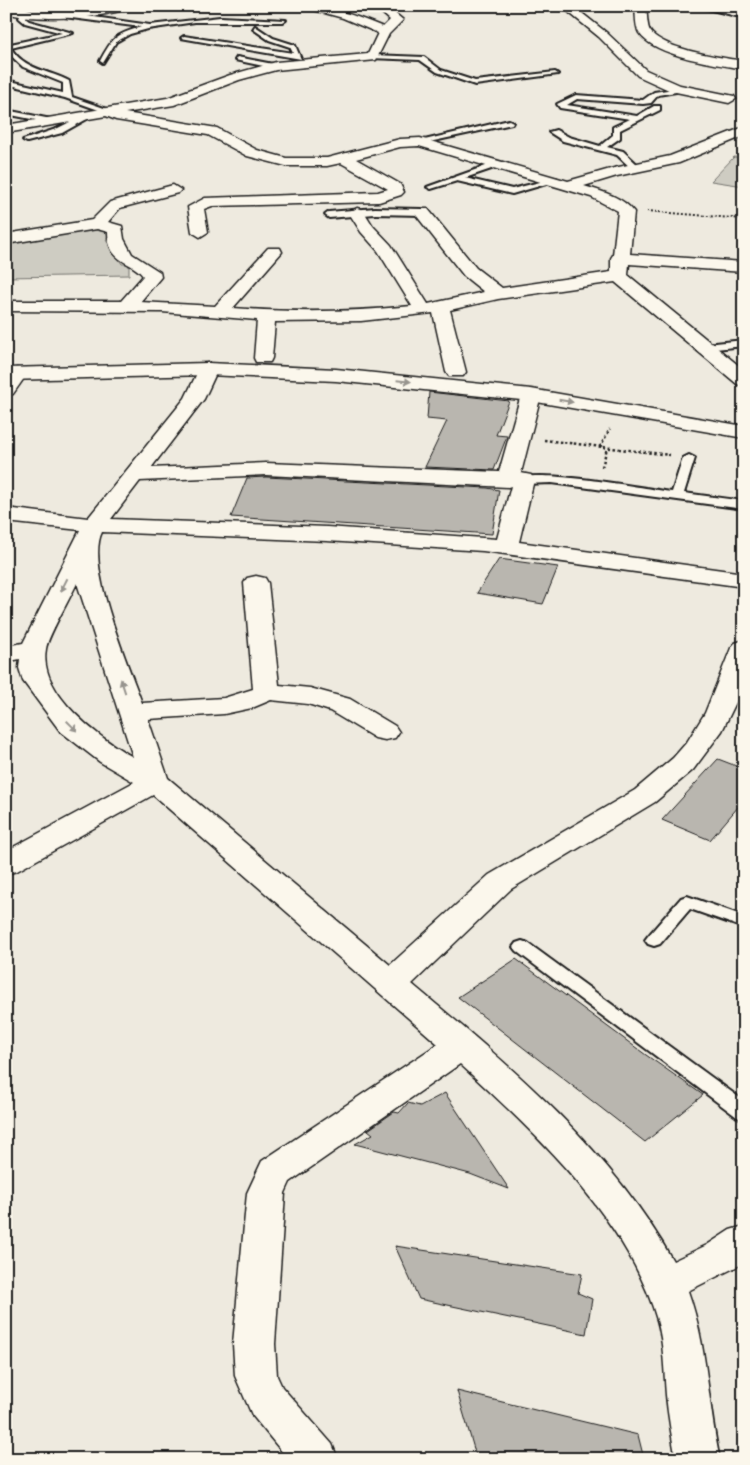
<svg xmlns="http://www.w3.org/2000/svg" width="750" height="1465" font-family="'Shantell Sans',sans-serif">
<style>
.green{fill:#ceccc2;stroke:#75746f}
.building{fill:#b9b6af;stroke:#1c1c1c}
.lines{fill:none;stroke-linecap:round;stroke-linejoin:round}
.service-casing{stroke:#1c1c1c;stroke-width:4}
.minor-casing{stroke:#1c1c1c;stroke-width:3}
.secondary-casing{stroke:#1c1c1c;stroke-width:3}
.primary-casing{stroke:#1c1c1c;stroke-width:3}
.path-far1{stroke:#1c1c1c;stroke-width:2;stroke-dasharray:2 2;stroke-linecap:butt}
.path{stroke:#1c1c1c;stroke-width:2.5;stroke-dasharray:2.5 2.5;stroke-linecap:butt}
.service{fill:#fbf7ec;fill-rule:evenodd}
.minor{fill:#fbf7ec;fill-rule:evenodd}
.secondary{fill:#fbf7ec;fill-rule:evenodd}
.primary{fill:#fbf7ec;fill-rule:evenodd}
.oneway{fill:#97948e}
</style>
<rect width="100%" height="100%" fill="#eeeadf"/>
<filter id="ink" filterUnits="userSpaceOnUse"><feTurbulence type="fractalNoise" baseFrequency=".02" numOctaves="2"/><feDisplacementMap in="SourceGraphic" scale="10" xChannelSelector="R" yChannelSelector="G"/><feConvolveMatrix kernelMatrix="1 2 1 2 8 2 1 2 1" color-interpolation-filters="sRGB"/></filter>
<g filter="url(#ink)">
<g class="green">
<polygon points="734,157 744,158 744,186 711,181"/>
<polygon points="94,227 110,230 106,240 122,264 129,264 129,275 6,277 6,241"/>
</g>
<g class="building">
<polygon points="429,392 509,401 496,435 507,436 494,470 425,467 447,421 427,419"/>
<polygon points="266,477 487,488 499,490 492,534 231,517 247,478"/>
<polygon points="499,559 558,567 543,604 477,593"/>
<polygon points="718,759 744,769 744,800 710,840 662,820"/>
<polygon points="516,959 646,1055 703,1095 645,1142 458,997"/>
<polygon points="445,1093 509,1189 470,1174 355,1144 373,1134 368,1130 394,1112 399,1113 408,1103 420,1106"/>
<polygon points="395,1246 582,1274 578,1293 592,1299 586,1334 419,1299"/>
<polygon points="457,1391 638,1435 644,1459 477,1459"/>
</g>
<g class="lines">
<defs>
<g id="service">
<path d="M696 6C712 6 728 13 744 11V15L736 16Z"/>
<path d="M22 12H26L25 18 29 21 73 33 11 48C23 69 50 71 69 81L72 97 110 110V114L65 98 6 84V80L63 93V83L23 67 6 51V45L62 33 25 23 19 18Z"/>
<path d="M59 12 150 25 220 17 286 20 283 22H195L148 29 130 34 116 42 103 63 100 61C113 37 115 35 141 27L56 16Z"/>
<polygon points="255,26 273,38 295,45 301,59 181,38 184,36 293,53 290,47 269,40 253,29"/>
<polygon points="372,55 424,57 441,70 475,81 555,72 558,74 475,85 437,72 420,60 370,58"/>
<polygon points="237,57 273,64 276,66 273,68 235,60"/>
<polygon points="680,88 682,91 658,95 651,103 643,104 577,99 567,105 637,116 654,106 660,106 660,110 620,130 620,138 607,147 623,151 638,165 638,169 632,169 617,155 563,141 549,132 556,130 569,137 600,146 613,135 613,127 630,119 560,108 557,104 576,95 643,100 654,92"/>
<polygon points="6,110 51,119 55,121 51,123 6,114"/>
<polygon points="77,114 83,114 87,119 62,133 27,142 23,140 56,129 78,118"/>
<polygon points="509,120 513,122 512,124 420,144 416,142"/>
<polygon points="497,162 501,164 500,166 465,178 512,189 556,178 560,180 512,194 457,181 431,189 427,187"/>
<polygon points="375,208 422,209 426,212 422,215 375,214 329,218 325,215 329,212"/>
<polygon points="744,340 744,346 706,350 701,347 706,344"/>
<path d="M689 455 695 458 684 493 744 501V509L552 483 523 484 517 480C529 467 650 489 672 492L683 458Z"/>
<polygon points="687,896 744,916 744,928 690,909 660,944 654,946 648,944 645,940 648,936 681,898"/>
<polygon points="522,941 528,943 744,1101 744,1120 737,1117 516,951 513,947 516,943"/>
</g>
<g id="minor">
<path d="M108 6H130C116 19 23 22 6 12L7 9 11 8 54 11Z"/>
<path d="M299 6C330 6 354 15 383 27L390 20 374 6H386L403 20 389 34 376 60 276 70 239 80 174 105 125 113 217 128 257 150 286 158H327L400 139 420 138 568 181 614 168 670 156 744 127V136L679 163 617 176 584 186C601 191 623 197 634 212L630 254 744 262V272L629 264 628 275 744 370V386L737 384 615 282 498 299 450 310 466 372 463 376H449L446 372 433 313 361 321 275 322 272 358 270 362H256L254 358 257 320 162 312 6 311V301H121L143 276C132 260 108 264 108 232L97 229 6 244V234L92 220 110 202 173 185 181 190 178 193 120 208 108 222 122 226 124 239 132 254 160 272 161 277 140 302 215 306 268 248H280L282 252 233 308C295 313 349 312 412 306L378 251 361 232 349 213 357 208 363 210 373 226 391 245 428 304 484 292 464 276 416 215 414 212 416 209H428L476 268 502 288 611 272V258L613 255 618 211 591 197 419 146 400 147 356 159 400 184 404 192 401 195 379 202 212 206 204 209 208 232 200 237 192 232 188 207 205 198 378 192 388 189 341 163 327 166H286L247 156 208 135 116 120 106 116 6 133V125L167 98 230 75 276 62 368 54 378 33 343 18Z"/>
<polygon points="561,6 573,6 607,33 646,70 680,85 734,96 736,99 729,103 671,91 638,76 599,37"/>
<path d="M635 6H646C647 13 647 23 649 29 658 49 724 58 744 61V69C717 64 655 57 639 33 635 26 636 14 635 6Z"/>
<path d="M208 363 215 365 218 369 204 399 151 468 266 463 499 472 521 395 524 391H538L541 395 521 473 531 475 534 480 519 542 744 573V587L483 551 327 541 102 532C85 566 129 666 142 703L224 698 253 689 244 583 247 578 256 576 265 578 268 583 279 685 310 688 350 699 395 726 399 732 395 738 385 740 375 738 330 711 308 704 271 700 252 708 224 714 148 719 168 778 390 965 489 875 635 790 673 758 687 742 705 713 731 648 735 643 744 640V684L740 694 722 731 693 770 655 802 511 889 412 984C509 1065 611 1149 673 1261L707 1245 730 1230 744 1226V1263L688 1291C708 1347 707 1401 720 1459H676C672 1438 668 1416 666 1395 664 1370 664 1344 657 1320 628 1219 535 1133 460 1064L290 1182 285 1193 275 1344 277 1376 282 1387 332 1444 338 1459H288L252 1415 235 1376 233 1344 247 1193 262 1161 438 1044 153 795 17 871 6 874V851L134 782 100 762 60 731 23 681 19 668 20 659 6 662V646L23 643 80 530 6 522V508L88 518 185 398 201 365ZM266 475 508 487 511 486 497 539 327 527 111 519 140 481ZM77 583 133 757C99 738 38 693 46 649 48 635 70 599 77 583Z"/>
<polygon points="17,368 24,370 27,374 13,394 6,396 6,375 10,370"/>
</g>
<polygon id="secondary" points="17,6 38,6 6,15 6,9"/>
<polygon id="primary" points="208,363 336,369 531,389 744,426 744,438 531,401 336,381 208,375 6,380 6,368"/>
</defs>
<use href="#service" class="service-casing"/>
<use href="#minor" class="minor-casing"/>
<use href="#secondary" class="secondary-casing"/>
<use href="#primary" class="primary-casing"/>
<polyline class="path-far1" points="647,211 744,219"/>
<g class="path">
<polyline points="544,440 670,455"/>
<polyline points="600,447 610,429"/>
<polyline points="602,467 607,448"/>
</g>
<use href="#service" class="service"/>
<use href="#minor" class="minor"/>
<use href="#secondary" class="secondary"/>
<use href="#primary" class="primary"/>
</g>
<defs><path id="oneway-solid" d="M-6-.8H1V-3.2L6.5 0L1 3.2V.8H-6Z" transform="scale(1.25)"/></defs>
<g class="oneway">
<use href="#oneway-solid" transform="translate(404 381) rotate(6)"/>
<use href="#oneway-solid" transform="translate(566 401) rotate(10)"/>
<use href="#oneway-solid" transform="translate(64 585) rotate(117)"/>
<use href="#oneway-solid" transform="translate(123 686) rotate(-108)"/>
<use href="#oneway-solid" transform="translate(72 726) rotate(45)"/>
</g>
</g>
<rect width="750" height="1465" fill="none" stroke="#fbf7ec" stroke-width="25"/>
<rect x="12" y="12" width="725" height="1440" fill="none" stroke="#1c1c1c" stroke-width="2" filter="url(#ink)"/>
</svg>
